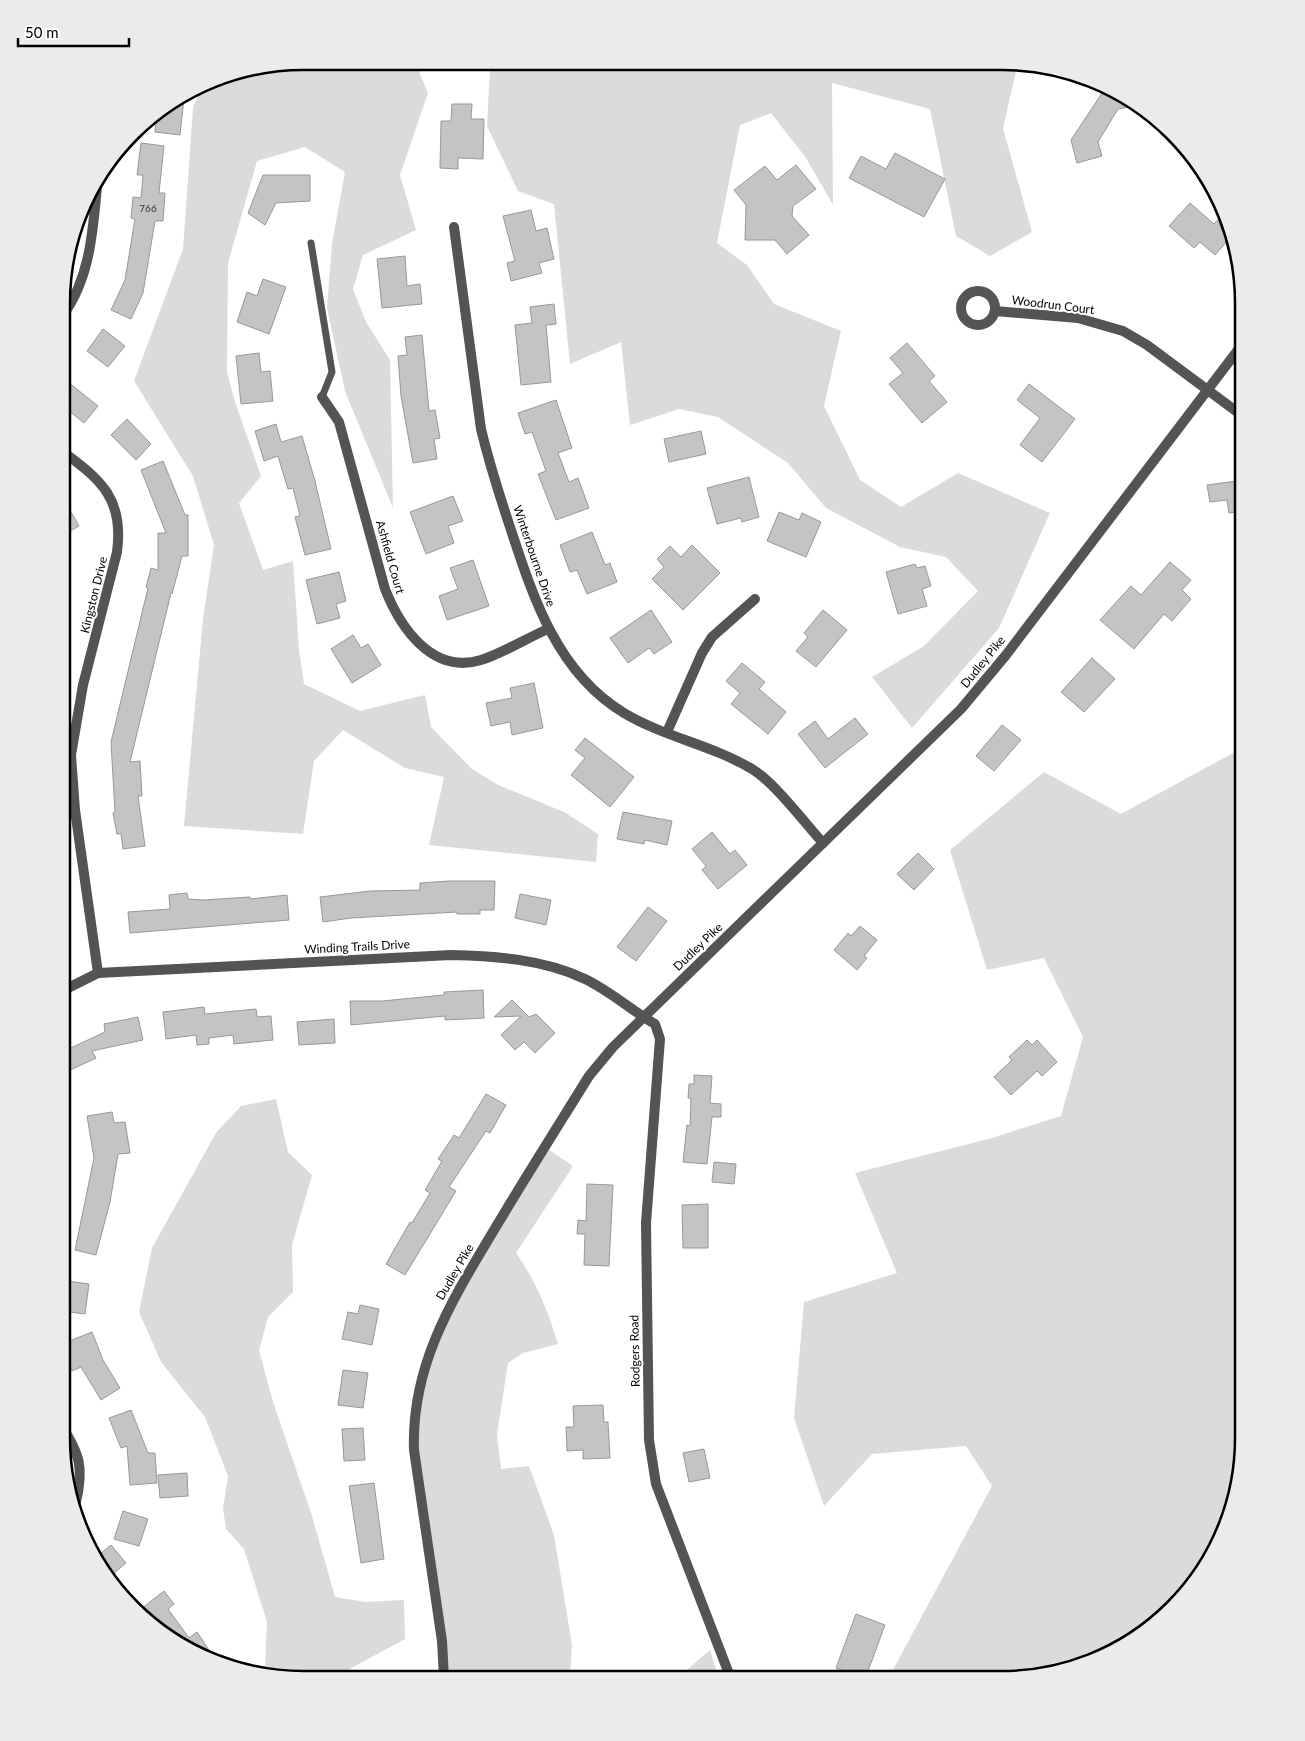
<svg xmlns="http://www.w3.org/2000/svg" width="1305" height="1741" font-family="Lato,sans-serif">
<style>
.green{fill:#dbdbdb}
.building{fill:#c4c4c4;stroke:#989898}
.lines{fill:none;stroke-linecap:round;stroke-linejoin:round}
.service{stroke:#545454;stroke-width:7}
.minor{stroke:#545454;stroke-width:10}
.tertiary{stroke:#545454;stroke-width:10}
.labels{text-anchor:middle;stroke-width:4;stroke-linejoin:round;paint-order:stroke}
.number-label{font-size:10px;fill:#313131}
.street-label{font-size:12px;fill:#000;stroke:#fff}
.rim{fill:none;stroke:#000;stroke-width:2.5}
</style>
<rect width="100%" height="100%" fill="#fff"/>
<g class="green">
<polygon points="303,61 415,62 428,93 400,175 416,230 363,255 353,289 366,322 390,360 393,508 345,391 327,308 332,244 345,172 305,147 257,161 228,263 227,372 235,402 261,476 239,503 263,570 293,561 299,650 304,684 360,711 425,695 431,727 472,769 498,785 564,812 598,834 596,862 429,845 444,777 405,768 343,730 314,761 303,834 184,826 203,619 214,545 193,476 134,381 183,249 193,108 201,88 225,74"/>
<polygon points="484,62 1018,63 1003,128 1032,232 990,256 956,236 930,109 832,83 833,205 806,158 771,113 740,125 717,243 747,265 774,304 841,331 824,406 860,480 901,507 958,473 1050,513 999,628 912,728 872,677 924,646 978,591 946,557 900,547 826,508 788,463 718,417 679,409 630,425 621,342 570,364 554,204 518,191 487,126 490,69"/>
<polygon points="1244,747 1243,1454 1231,1516 1203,1573 1162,1620 1109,1655 1002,1680 888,1679 992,1486 966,1446 872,1454 824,1506 794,1418 804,1302 897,1273 855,1173 992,1138 1061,1116 1083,1037 1044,958 987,970 950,850 1044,772 1121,814"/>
<polygon points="276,1099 288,1152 312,1175 292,1245 293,1292 268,1317 259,1350 273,1402 312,1516 335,1597 365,1602 404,1600 405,1639 333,1678 268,1677 265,1668 267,1622 244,1549 226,1529 223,1509 228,1476 205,1417 161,1362 139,1312 152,1248 216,1133 241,1106"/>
<path d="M545 1147 573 1166 516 1253C536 1281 548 1311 558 1344L523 1353 508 1363 497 1434 501 1469 529 1466 554 1535 572 1645 570 1679 444 1678 413 1429 435 1336Z"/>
<polygon points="710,1650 719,1679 676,1679"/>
</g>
<g class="building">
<polygon points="1104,90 1140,105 1118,109 1098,142 1102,156 1077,163 1071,140"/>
<polygon points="184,98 180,135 155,132 157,114"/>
<polygon points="452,104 472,104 471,119 484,119 483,159 458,158 458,169 440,168 441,121 451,121"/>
<polygon points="141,143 164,146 159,193 165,193 163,221 155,221 143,293 131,319 111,310 125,280 135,219 131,218 133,197 141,198 143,175 137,175"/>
<polygon points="895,153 945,179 924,217 849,178 861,156 886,169"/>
<polygon points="796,165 816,189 793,206 792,216 809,235 787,254 775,240 745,240 746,205 734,190 765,166 777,180"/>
<polygon points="263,175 310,175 310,201 276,203 265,225 248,213"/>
<polygon points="1190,203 1214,224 1223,214 1229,239 1215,255 1200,242 1194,248 1169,226"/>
<polygon points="531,210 536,231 547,228 554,259 539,263 542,273 511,281 507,263 515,261 503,216"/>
<polygon points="405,256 407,286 420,284 422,304 382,308 377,259"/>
<polygon points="263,279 286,287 269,334 237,322 247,292 257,296"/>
<polygon points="554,304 556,324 546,325 551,382 521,385 515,325 532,323 530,307"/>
<polygon points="103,329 125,346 108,367 87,351"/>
<polygon points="422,335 429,411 435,410 440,438 434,439 437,459 413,463 401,396 398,356 407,355 405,337"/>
<polygon points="907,343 935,376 929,381 947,402 922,423 889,384 903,373 890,358"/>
<polygon points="259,353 261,372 270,371 273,401 241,404 236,356"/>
<polygon points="68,382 98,406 84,423 63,406 63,389"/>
<polygon points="1029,384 1075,419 1042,462 1020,445 1040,418 1017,400"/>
<polygon points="556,400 572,448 558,453 569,482 578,478 589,508 556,520 538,474 546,471 532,432 525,434 518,413"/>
<polygon points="127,419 151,444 136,460 111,435"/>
<polygon points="276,424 281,442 302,436 315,481 331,549 305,555 295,517 300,516 293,488 288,489 278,456 264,461 255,431"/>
<polygon points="701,431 706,454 669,462 664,439"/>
<polygon points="163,461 185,515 188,515 188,556 182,556 172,594 171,593 130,762 140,761 142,796 138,796 145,846 123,849 121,834 117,834 113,813 115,812 111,742 148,588 146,587 151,568 158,570 158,533 166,533 141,470"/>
<polygon points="749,477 759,517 742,522 741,518 717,524 707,488"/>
<polygon points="1244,480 1244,511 1229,513 1227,500 1210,502 1207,485"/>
<polygon points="453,496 463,521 448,526 454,543 426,554 410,512"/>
<polygon points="63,498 79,526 63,535"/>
<polygon points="779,512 799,520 802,513 821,522 806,557 767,541"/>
<polygon points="592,532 605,565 610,563 617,582 587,594 577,570 570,572 560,545"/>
<polygon points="692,545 720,573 683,610 652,579 664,567 657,559 670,546 681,557"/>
<polygon points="473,560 489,606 447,620 439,596 458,589 450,568"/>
<polygon points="1170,562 1191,580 1182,590 1191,599 1172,621 1164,614 1134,649 1100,620 1131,586 1141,595"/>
<polygon points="915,564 917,568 925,566 931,586 922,589 927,606 898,614 886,572"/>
<polygon points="339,572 346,601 336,604 340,618 317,624 306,580"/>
<polygon points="651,610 672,642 654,654 649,648 628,663 610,638"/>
<polygon points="823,610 847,630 816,667 796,651 808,637 804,633"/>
<polygon points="353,635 361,648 368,644 381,665 352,683 331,649"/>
<polygon points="1092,658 1115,679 1084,712 1061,692"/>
<polygon points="742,663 765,682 759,689 786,712 768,734 731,704 740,693 726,681"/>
<polygon points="534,683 543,728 512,735 510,722 491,726 486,703 512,698 510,688"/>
<polygon points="855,718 868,734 825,768 798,734 815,721 828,739"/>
<polygon points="1002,725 1021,740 994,771 976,756"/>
<polygon points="585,738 634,777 610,807 571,775 585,758 575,750"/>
<polygon points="623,812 672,821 667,845 645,840 644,844 617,839"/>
<polygon points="712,832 730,854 735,850 747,865 718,889 702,870 706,866 692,849"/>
<polygon points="918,853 934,869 914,890 897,874"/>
<polygon points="450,881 495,881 494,910 480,910 480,914 457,914 457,912 351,918 323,922 320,897 370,891 420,890 420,883"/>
<polygon points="187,893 188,899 203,900 250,897 250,899 287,895 289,920 130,933 128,912 170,909 169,895"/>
<polygon points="520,894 551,900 546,925 515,918"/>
<polygon points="648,907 667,921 636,961 617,947"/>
<polygon points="860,926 877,940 864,956 867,958 857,970 834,950 848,933 851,936"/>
<polygon points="483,990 484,1018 445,1020 445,1016 351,1025 350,1001 382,1001 444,995 444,992"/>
<polygon points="512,1000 529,1017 536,1014 555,1033 535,1053 524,1042 515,1050 501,1035 521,1016 494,1017"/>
<polygon points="204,1007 205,1014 256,1009 257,1017 271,1016 273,1040 234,1044 233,1035 209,1038 209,1044 197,1045 196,1035 166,1039 163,1012"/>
<polygon points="138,1017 143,1040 92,1051 96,1058 62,1074 62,1052 105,1032 104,1024"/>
<polygon points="334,1019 335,1043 299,1045 297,1022"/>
<polygon points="1027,1040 1032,1045 1037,1040 1057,1062 1042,1076 1037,1071 1011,1095 994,1077 1012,1060 1009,1057"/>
<polygon points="694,1075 712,1076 710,1103 721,1104 721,1117 712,1117 707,1164 683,1162 687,1125 690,1126 691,1098 688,1098 689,1084 694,1084"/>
<polygon points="486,1094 506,1105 490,1133 486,1131 449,1187 456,1191 405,1275 386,1264 410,1222 412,1223 430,1193 425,1190 442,1161 438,1159 454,1135 459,1138"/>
<polygon points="112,1112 114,1123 125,1122 130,1153 118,1154 110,1202 96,1255 75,1250 94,1158 87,1116"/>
<polygon points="714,1162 736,1164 734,1184 712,1182"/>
<polygon points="587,1184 613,1185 609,1266 584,1265 585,1234 577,1234 578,1220 586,1221"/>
<polygon points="708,1204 708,1248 683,1248 682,1205"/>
<polygon points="67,1281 89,1284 85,1314 63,1311"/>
<polygon points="360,1305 379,1309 372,1345 342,1339 348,1312 358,1314"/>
<polygon points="92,1332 103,1360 120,1388 101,1400 81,1367 72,1371 62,1344"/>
<polygon points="343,1370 368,1373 363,1408 338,1405"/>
<polygon points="603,1405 604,1422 608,1422 610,1458 583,1459 583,1450 567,1451 566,1427 574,1427 573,1406"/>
<polygon points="131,1410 148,1453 155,1453 157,1483 130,1485 127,1446 121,1448 109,1418"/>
<polygon points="363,1428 365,1460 344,1461 342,1429"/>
<polygon points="704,1449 710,1478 689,1482 683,1453"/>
<polygon points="187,1473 188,1496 160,1498 158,1475"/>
<polygon points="374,1483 384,1559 361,1563 349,1486"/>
<polygon points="123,1511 148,1519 139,1546 114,1539"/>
<polygon points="111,1545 126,1563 108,1578 95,1558"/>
<polygon points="164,1591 174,1604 168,1609 189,1638 197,1632 218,1664 168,1639 137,1612"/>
<polygon points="856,1614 885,1625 865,1679 836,1668"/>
</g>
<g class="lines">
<polyline class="service" points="311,243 332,372 322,397"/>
<g class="minor">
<path d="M454 227 481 429C489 462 499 494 510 527 533 597 557 673 624 713 664 737 712 745 752 769 775 783 804 822 823 843"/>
<circle cx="978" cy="308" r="17"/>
<polyline points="995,311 1078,318 1123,331 1147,345 1244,417"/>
<path d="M63 315C92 276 93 224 98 177"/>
<path d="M322 397 339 422 385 589C400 627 432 675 481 660 501 654 527 638 548 629"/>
<path d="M63 452C102 480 124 500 117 552L83 685 71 755 75 810 98 973"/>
<polyline points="667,732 702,653 712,637 755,599"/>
<polyline points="63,735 72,737"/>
<path d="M62 991 98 973 451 955C495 956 543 959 585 979 610 991 631 1010 655 1024L660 1039 646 1223 649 1440 656 1484 731 1679"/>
<path d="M61 1425C80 1454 84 1468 76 1502"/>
</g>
<path class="tertiary" d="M444 1678 442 1641 414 1450C411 1363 454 1297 497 1225 527 1175 558 1126 589 1076L613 1047 961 709 1006 655 1244 342"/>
</g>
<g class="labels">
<g class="number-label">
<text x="148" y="212">766</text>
</g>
<g class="street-label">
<text transform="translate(1053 305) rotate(7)" y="4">Woodrun Court</text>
<text transform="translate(534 556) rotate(71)" y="4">Winterbourne Drive</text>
<text transform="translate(390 557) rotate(74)" y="4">Ashfield Court</text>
<text transform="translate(94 595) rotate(-76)" y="4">Kingston Drive</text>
<text transform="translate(983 662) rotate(-51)" y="4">Dudley Pike</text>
<text transform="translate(357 947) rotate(-3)" y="4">Winding Trails Drive</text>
<text transform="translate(698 947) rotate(-44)" y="4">Dudley Pike</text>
<text transform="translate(455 1272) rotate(-60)" y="4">Dudley Pike</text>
<text transform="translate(635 1351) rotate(-91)" y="4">Rodgers Road</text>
</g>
</g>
<path d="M0 0H1305V1741H0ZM303 70H1002A233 233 0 0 1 1235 303V1438A233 233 0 0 1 1002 1671H303A233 233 0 0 1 70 1438V303A233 233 0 0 1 303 70Z" fill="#ebebeb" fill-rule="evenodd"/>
<path class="rim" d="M303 70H1002A233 233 0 0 1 1235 303V1438A233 233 0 0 1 1002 1671H303A233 233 0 0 1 70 1438V303A233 233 0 0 1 303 70Z"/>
<path d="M18 38v8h111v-8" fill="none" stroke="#000000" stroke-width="2.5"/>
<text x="25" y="38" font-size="15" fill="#000000" stroke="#ffffff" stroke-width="4" paint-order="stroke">50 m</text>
</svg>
